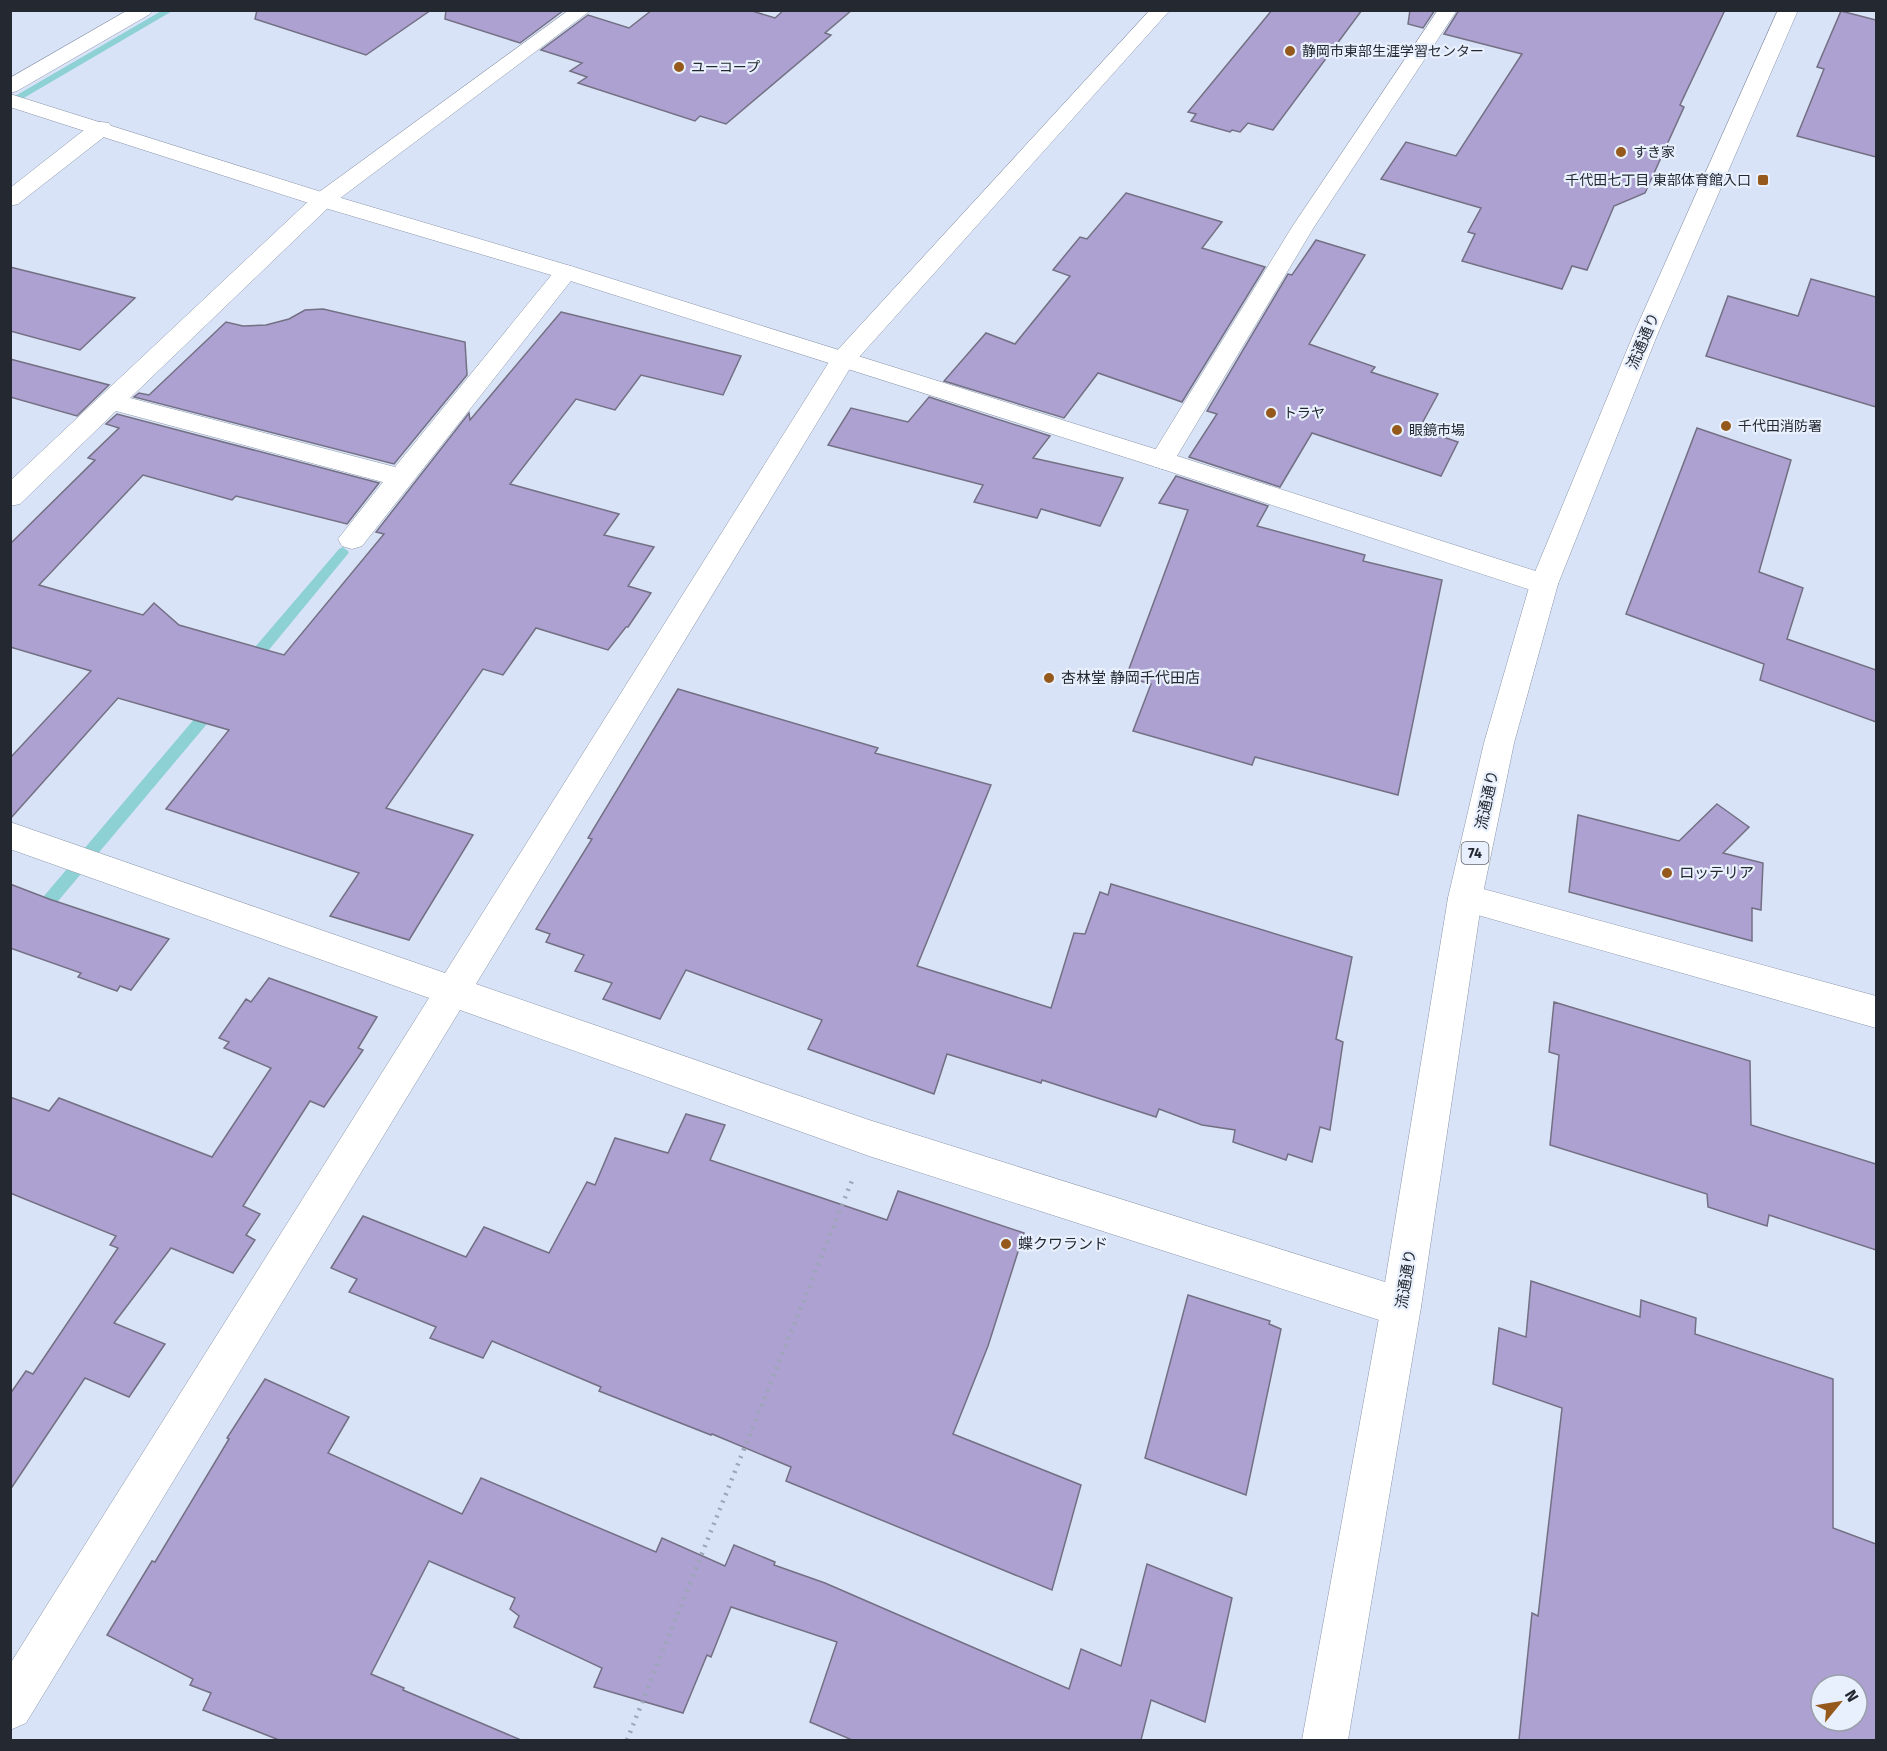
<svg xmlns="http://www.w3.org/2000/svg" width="1887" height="1751" font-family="'Fira Sans','Noto Sans JP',sans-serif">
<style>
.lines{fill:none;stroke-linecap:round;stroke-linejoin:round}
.stream{fill:#8dd1d5;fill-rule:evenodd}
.building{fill:#aca1d0;stroke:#747084;stroke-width:1.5;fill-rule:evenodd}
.street-casing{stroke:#8c96a9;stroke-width:1}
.secondary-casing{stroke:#8c96a9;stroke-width:1}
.primary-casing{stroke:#8c96a9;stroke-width:1}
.path{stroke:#9da6b7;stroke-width:4.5;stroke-dasharray:2 6;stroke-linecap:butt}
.street{fill:#fff;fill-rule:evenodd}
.secondary{fill:#fff;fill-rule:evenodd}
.primary{fill:#fff;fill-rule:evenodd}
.poi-dot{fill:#96591c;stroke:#e9f0fd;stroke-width:2}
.labels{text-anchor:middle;stroke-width:4.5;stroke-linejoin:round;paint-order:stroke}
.far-poi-label{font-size:14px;fill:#242830;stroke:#e9f0fd;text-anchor:start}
.shield{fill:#e9f0fd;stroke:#5f646e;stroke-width:1.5}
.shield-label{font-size:14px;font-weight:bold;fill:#242830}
.street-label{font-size:15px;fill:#242830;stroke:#e9f0fd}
.poi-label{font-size:15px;fill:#242830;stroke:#e9f0fd;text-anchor:start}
</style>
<rect width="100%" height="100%" fill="#d8e3f8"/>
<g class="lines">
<g class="stream">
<polygon points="163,10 174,10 10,106 10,99"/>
<polygon points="343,547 349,552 347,555 254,668 244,668 242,664 244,660 339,549"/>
<polygon points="212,703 217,704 219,708 217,712 43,919 38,921 33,919 30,914 33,909 207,704"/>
</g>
</g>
<g class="building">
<polygon points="257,10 431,10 366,55 255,19"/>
<polygon points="446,10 564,10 520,43 445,19"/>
<polygon points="652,10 749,10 775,18 784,10 852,10 825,33 831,35 726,124 700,116 695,121 578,83 587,77 570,71 582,63 541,50 588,15 629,28"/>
<polygon points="1272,10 1362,10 1273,130 1248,123 1240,132 1232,130 1230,132 1191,121 1196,114 1188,112"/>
<polygon points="1410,10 1435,10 1423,28 1408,24"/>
<polygon points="1459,10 1725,10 1680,105 1684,107 1645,193 1614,206 1587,270 1572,266 1562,289 1462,261 1475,234 1468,232 1481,208 1381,179 1406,142 1456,156 1522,54 1444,34"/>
<polygon points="1841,11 1876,20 1876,157 1797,136 1824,69 1817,67"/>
<polygon points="1126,193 1222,222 1202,248 1265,267 1182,402 1098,373 1064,418 944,381 986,333 1015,344 1070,276 1053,270 1080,237 1087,239"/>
<polygon points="1316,240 1365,255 1309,344 1375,367 1371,372 1438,394 1419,429 1458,442 1441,476 1312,433 1280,487 1189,457 1217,414 1207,411 1288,274 1292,275"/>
<polygon points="10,267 135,298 80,350 10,331"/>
<polygon points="1811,279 1876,297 1876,407 1706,356 1728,296 1798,316"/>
<polygon points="323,309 465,342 467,375 394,464 134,397 139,393 149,395 226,322 243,326 266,325 289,319 305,310"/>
<polygon points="561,312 741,356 723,395 641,375 615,410 576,399 510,484 619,514 604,535 654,547 628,586 651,593 628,627 626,627 608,650 536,628 503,675 483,669 386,808 473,835 409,940 330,916 359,873 166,809 229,730 118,698 10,819 10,758 91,671 10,647 10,544 95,460 88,458 119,428 106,424 117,414 379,483 347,524 236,496 232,500 143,475 39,585 143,615 154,603 179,625 284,655 384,534 376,532 469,413 470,420"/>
<polygon points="10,359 109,385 77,416 10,397"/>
<polygon points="929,397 1050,436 1033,458 1123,478 1100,526 1041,509 1037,518 974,502 983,485 828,445 851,408 908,422"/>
<polygon points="1697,428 1791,460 1759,572 1803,588 1787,639 1876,670 1876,722 1760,680 1764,664 1626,614"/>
<polygon points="1176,476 1268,506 1257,526 1365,555 1363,561 1442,580 1398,795 1255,757 1252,765 1133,731 1151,684 1126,677 1188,510 1159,503"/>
<polygon points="678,689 878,748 875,753 991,785 917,966 1051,1008 1074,933 1085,934 1100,892 1108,895 1111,884 1352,957 1336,1039 1343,1042 1330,1130 1320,1127 1312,1162 1288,1154 1286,1160 1233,1142 1235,1130 1202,1125 1159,1109 1156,1117 1042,1080 1041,1083 947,1054 934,1094 808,1049 822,1020 686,970 660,1019 603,999 612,983 575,971 584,955 546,942 550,934 536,929 592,839 588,838"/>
<polygon points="1717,804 1749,827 1723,853 1763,863 1761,910 1752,908 1752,941 1569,892 1578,815 1679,841"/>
<polygon points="10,884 49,899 169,939 131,990 120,986 117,991 78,977 81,973 10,948"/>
<polygon points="269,978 377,1017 358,1048 363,1050 324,1107 310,1101 243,1206 260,1214 246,1235 255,1240 233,1273 171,1248 114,1323 165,1344 129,1397 85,1378 10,1490 10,1394 26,1371 33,1374 118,1248 110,1245 116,1236 10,1193 10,1097 49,1111 59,1098 212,1157 271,1068 224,1048 229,1042 219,1038 246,999 251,1002"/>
<polygon points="1554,1002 1750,1061 1751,1125 1876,1164 1876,1250 1769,1215 1767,1226 1708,1207 1707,1194 1550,1145 1559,1055 1549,1052"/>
<polygon points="686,1114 725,1125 710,1160 887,1220 898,1191 1024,1233 988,1346 953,1434 1081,1485 1052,1590 786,1481 791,1467 712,1434 711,1435 599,1391 601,1387 492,1341 483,1358 430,1338 436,1327 349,1292 357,1279 331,1268 363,1216 466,1257 484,1227 549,1253 587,1182 595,1185 615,1138 668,1153"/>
<path d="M1531 1281 1640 1317 1641 1300 1696 1318 1695 1334 1833 1379V1528L1876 1544V1740H1519L1532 1613 1538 1616 1562 1408 1493 1384 1499 1328 1526 1337ZM1821 1685H1857V1721H1821Z"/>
<polygon points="1188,1295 1270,1321 1269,1324 1281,1329 1246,1495 1145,1458"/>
<polygon points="265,1379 349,1417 328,1453 462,1514 481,1478 656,1552 662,1538 725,1566 734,1545 775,1562 774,1565 825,1583 1069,1689 1081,1649 1121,1666 1147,1564 1232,1598 1205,1722 1151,1700 1141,1740 852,1740 810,1722 837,1642 731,1607 711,1657 707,1655 683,1713 594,1687 602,1668 514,1627 519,1616 510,1609 515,1598 429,1561 371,1674 404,1688 403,1690 521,1740 279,1740 203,1710 211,1693 190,1685 193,1679 107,1635 152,1561 155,1562 229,1439 227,1438"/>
</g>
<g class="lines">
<defs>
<g id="street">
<polygon points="128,10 152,10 150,14 17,91 10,93 10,78"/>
<polygon points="569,10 591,10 331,205 130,398 395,467 558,267 566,265 574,267 578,272 574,277 362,546 352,549 342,546 338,539 383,482 116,411 20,504 10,506 10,481 315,195"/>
<polygon points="1150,10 1170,10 852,365 476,984 869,1120 1401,1287 1415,1293 1421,1307 1415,1321 1401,1327 869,1156 460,1010 26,1723 10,1730 10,1664 429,998 10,849 10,822 445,973 834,354"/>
<polygon points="1438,10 1457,10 1314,227 1171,466 1162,469 1153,466 1149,460 1292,227"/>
<polygon points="101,122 109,123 112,128 109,133 18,204 10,206 10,188 93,123"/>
<polygon points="1465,884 1876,996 1876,1028 1453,908 1448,898 1453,888"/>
</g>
<polygon id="secondary" points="10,94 331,195 574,267 1171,454 1554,577 1558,584 1554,591 1544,594 1534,591 1153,466 558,277 315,205 10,107"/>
<polygon id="primary" points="1778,10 1798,10 1658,333 1558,584 1514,743 1482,898 1421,1307 1348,1740 1302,1740 1381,1307 1448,898 1484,743 1530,584 1634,333"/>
</defs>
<use href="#street" class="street-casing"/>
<use href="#secondary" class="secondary-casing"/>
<use href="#primary" class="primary-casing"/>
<polyline class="path" points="627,1740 853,1178"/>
<use href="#street" class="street"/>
<use href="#secondary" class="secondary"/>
<use href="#primary" class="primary"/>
</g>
<g class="poi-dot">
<circle cx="1290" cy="51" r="6"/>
<circle cx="679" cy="67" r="6"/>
<circle cx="1621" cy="152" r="6"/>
<rect x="1757" y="174" width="12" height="12" rx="3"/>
<circle cx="1271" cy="413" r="6"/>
<circle cx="1726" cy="426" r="6"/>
<circle cx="1397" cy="430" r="6"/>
<circle cx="1049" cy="678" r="6"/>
<circle cx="1667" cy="873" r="6"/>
<circle cx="1006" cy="1244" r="6"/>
</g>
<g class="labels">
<g class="far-poi-label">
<text x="1302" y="56">静岡市東部生涯学習センター</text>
<text x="691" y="72">ユーコープ</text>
<text x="1633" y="157">すき家</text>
<text x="1751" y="185" text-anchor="end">千代田七丁目 東部体育館入口</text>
<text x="1283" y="418">トラヤ</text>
<text x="1738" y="431">千代田消防署</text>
<text x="1409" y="435">眼鏡市場</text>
</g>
<rect class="shield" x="1461.5" y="842" width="27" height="22" rx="4.5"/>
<g class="shield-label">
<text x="1475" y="858">74</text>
</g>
<g class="street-label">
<text transform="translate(1643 341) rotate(-67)" y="5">流通通り</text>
<text transform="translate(1487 800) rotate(-78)" y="5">流通通り</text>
<text transform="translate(1406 1279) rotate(-81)" y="5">流通通り</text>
</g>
<g class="poi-label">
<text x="1061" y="683">杏林堂 静岡千代田店</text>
<text x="1679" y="878">ロッテリア</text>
<text x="1018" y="1249">蝶クワランド</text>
</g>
</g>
<rect width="1887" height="1751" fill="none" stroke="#242830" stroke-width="24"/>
<g transform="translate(1839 1703) rotate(60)"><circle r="28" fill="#e9f0fd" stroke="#9aa0ab" stroke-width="1.5"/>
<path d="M0-4.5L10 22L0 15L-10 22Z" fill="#96591c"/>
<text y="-9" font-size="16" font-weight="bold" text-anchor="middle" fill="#242830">N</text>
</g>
</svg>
